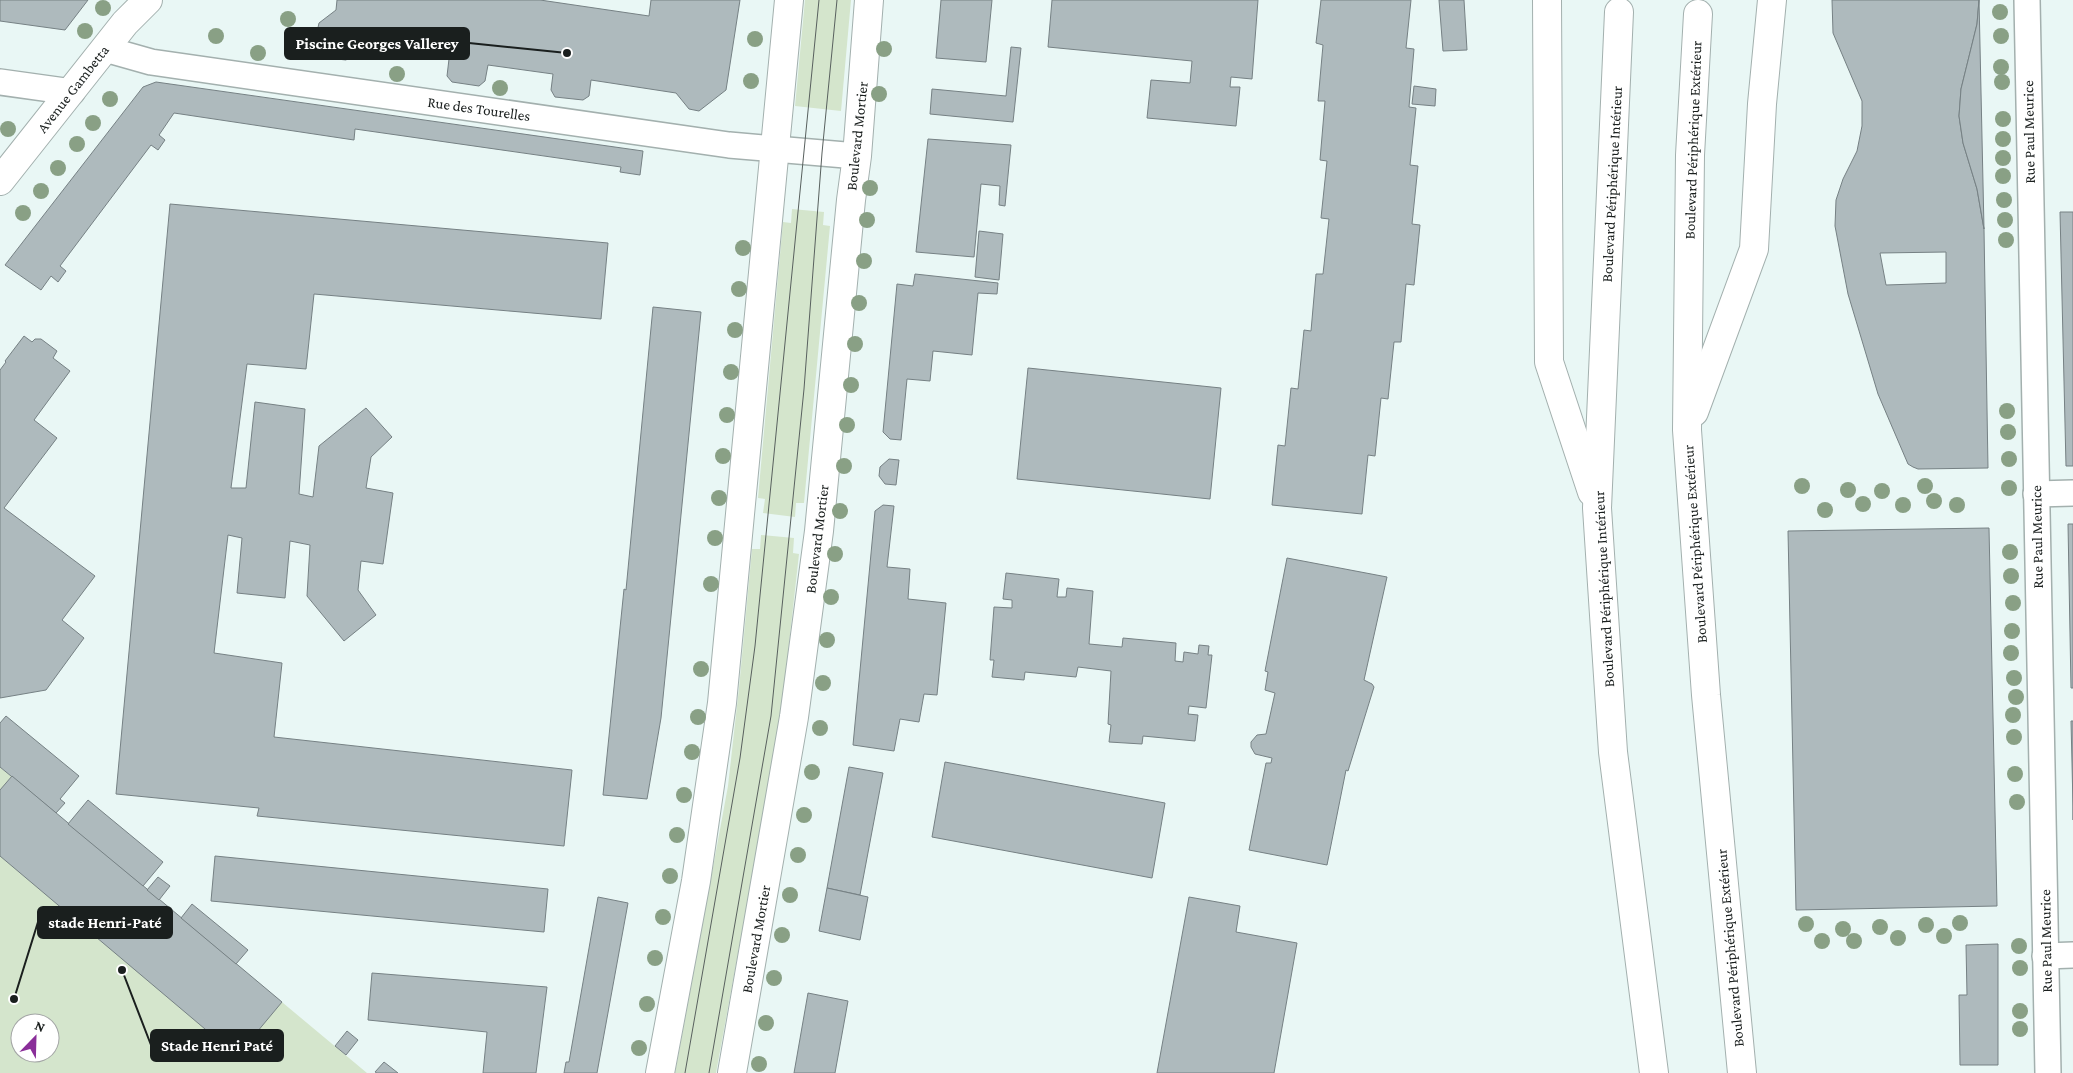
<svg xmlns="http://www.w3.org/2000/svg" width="2073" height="1073" font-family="'Crimson Pro',serif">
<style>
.green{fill:#d4e5cc;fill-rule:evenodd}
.building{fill:#aebabd;stroke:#768184;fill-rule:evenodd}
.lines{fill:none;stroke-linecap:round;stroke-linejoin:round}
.street-casing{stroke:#a3b0ae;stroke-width:28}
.secondary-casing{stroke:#a3b0ae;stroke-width:30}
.primary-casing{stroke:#a3b0ae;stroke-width:30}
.highway-casing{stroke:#a3b0ae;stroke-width:30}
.street{stroke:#fff;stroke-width:25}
.secondary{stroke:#fff;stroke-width:28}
.primary{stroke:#fff;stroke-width:28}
.highway{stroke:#fff;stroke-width:28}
.tram{stroke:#58605e;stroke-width:1}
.tree{fill:#89a085}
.labels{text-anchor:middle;stroke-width:4.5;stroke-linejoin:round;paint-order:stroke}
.street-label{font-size:15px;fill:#1a1f1e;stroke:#fff}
.leader{fill:none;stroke:#1a1f1e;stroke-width:2}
.callout-dot{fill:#1a1f1e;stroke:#fff;stroke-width:2}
.callout{fill:#1a1f1e;stroke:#1a1f1e;stroke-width:2}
.callout-label{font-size:16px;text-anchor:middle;font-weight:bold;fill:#fff}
</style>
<rect width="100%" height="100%" fill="#e9f7f5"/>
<g class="green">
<polygon points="805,0 851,0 841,111 795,106"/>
<polygon points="792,209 824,212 823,225 830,226 804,503 796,503 795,517 763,513 765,499 758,498 783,222 791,223"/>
<polygon points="761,535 794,538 793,553 799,554 780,725 716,1073 675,1073 728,786 739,688 752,549 760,549"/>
<path d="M0 767 367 1073H0ZM20 1023H50V1053H20Z"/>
</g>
<g class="building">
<polygon points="0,0 88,0 65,30 0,21"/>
<polygon points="337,0 540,0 649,16 651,0 740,0 726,90 699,111 689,109 676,93 591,80 589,96 583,100 555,97 551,90 553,74 488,65 485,81 479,86 452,82 447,76 449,59 363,48 346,60 337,59 317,32 319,23 336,10"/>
<polygon points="941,0 992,0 986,62 936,58"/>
<polygon points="1052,0 1258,0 1252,79 1231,77 1230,87 1240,87 1236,126 1147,118 1151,80 1190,83 1192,61 1048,47"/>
<polygon points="1321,0 1411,0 1406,48 1414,49 1409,107 1416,108 1410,165 1418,166 1412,224 1420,225 1414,285 1406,284 1401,342 1394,342 1388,399 1381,398 1375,456 1368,455 1362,514 1272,505 1278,445 1285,446 1291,388 1298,389 1304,330 1311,331 1316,274 1323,274 1329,219 1321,218 1327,161 1320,160 1325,101 1318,101 1323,45 1316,43"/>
<polygon points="1439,0 1464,0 1467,50 1443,51"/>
<path d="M1832 0H1979L1977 24 1961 89 1959 116 1963 143 1977 189 1984 229 1988 468 1918 469 1913 467 1908 464 1878 394 1848 294 1835 226 1836 200 1843 179 1857 151 1862 126V101L1833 33ZM1946 252V283L1886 285 1880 253Z"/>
<polygon points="1979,0 1984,229 1977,189 1963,143 1959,116 1961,89 1977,24"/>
<polygon points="1011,47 1021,48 1013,122 930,114 932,89 1006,96"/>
<polygon points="156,82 643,151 640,175 620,172 621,167 355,129 354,140 174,113 159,135 165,140 158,150 151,145 60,266 66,271 58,282 51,276 41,290 5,265 143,87"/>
<polygon points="1414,86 1436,89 1435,106 1412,104"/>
<polygon points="928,139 1011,145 1005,206 999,205 1000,186 981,184 974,257 916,252"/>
<polygon points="170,204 608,243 601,319 314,294 306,369 247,364 231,488 246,488 255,402 305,409 299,494 313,497 319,446 366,408 392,437 371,457 366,488 393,493 383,564 361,561 358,590 376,615 344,641 307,596 310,545 290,541 285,598 237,593 242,538 228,535 214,653 282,663 274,737 572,770 564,846 257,816 259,808 116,794"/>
<polygon points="2060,212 2073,212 2073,466 2066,466"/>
<polygon points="979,231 1003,234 999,280 975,277"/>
<polygon points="915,274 998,283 997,294 978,293 972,355 933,351 930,381 907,379 901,440 890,439 883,432 897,284 913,286"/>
<polygon points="653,307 701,312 661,718 647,799 603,795 624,589 626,590"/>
<polygon points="24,336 32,342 35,339 41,339 57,351 53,358 70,371 34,420 57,438 4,508 95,576 62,620 84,638 46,690 0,698 0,370 6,362 5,361"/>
<polygon points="1028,368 1221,388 1210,499 1017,479"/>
<polygon points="889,459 899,460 896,485 885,484 879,476 880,467"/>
<polygon points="883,505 894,506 887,567 910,569 908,599 946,603 937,695 924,694 919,722 900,719 894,751 853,745 875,511"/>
<polygon points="2068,524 2073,524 2073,688 2071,688"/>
<polygon points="1989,528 1997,906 1796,910 1788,531"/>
<polygon points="1287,558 1387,577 1364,680 1372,684 1374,687 1348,771 1346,770 1327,865 1249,850 1266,763 1271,763 1272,758 1255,754 1251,747 1251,742 1257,735 1266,734 1275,693 1265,690 1268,672 1265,671"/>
<polygon points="1006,573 1059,579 1057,597 1066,597 1067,588 1093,591 1089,644 1122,647 1123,638 1176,643 1175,661 1183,662 1184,652 1198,654 1199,645 1209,646 1208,655 1212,655 1206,708 1189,706 1188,714 1198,715 1195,741 1143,736 1142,744 1109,742 1111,725 1108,724 1111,671 1078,667 1076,677 1025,672 1024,680 992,677 994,660 990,660 994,607 1012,608 1012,600 1003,599"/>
<polygon points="6,716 79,776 60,799 65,803 56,813 0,767 0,723"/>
<polygon points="2071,721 2073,721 2073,820 2073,806"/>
<polygon points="945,762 1165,803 1152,878 932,837"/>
<polygon points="849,767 883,773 860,895 827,888"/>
<polygon points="12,776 282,1002 237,1056 0,856 0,790"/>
<polygon points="88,800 163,862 143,886 68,824"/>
<polygon points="215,856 548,889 544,932 211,901"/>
<polygon points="158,877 170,886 159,900 147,890"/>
<polygon points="827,888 868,897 860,940 819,931"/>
<polygon points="598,897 628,903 597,1073 564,1073 566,1062 569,1062"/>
<polygon points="1189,897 1240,906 1236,932 1297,943 1274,1073 1157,1073"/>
<polygon points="192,904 248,950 236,964 181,918"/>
<polygon points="1998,944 1998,1065 1960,1065 1959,995 1967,995 1966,945"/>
<polygon points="372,973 547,987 536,1073 483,1073 487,1032 368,1020"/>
<polygon points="808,993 848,1001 835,1073 794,1073"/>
<polygon points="347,1031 358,1040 346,1055 335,1046"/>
<polygon points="384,1062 398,1073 377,1073 375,1072"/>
</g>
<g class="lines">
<defs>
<g id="street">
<polyline points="2027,0 2048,1073"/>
<polyline points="105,49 151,62 729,145 857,156"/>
<polyline points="0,82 72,92"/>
<polyline points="2036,494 2073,493"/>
<polyline points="2045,956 2073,955"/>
</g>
<polyline id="secondary" points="0,181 125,23 148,0"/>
<g id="primary">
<polyline points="660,1073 696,881 722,703 789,0"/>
<polyline points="732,1073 794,717 819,531 851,200 857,156 869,0"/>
</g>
<g id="highway">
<polyline points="1547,0 1549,362 1592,492"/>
<polyline points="1619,12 1597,508 1613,752 1654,1073"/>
<polyline points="1698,14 1690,155 1687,430 1706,695 1742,1073"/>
<polyline points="1694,412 1754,249 1762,104 1772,0"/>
</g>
</defs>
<use href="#street" class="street-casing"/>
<use href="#secondary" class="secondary-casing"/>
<use href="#primary" class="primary-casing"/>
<use href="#highway" class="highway-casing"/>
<use href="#street" class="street"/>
<use href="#secondary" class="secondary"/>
<use href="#primary" class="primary"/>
<use href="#highway" class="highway"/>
<g class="tram">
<polyline points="685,1073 740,758 755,646 819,0"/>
<polyline points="709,1073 771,716 804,389 822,153 837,0"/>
</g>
</g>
<g class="tree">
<circle cx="103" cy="8" r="8"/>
<circle cx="2000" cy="12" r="8"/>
<circle cx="288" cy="19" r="8"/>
<circle cx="85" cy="31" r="8"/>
<circle cx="216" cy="36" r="8"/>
<circle cx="2001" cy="36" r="8"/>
<circle cx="755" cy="39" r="8"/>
<circle cx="884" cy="49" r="8"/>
<circle cx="258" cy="53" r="8"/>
<circle cx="2001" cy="67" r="8"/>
<circle cx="397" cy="74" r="8"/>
<circle cx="751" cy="81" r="8"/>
<circle cx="2002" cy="82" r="8"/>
<circle cx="500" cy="88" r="8"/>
<circle cx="879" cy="94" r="8"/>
<circle cx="110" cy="99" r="8"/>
<circle cx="2003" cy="119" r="8"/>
<circle cx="93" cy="123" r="8"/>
<circle cx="8" cy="129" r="8"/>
<circle cx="2003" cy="139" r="8"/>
<circle cx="77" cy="144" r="8"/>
<circle cx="2003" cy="158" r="8"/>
<circle cx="58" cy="168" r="8"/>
<circle cx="2003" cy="176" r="8"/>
<circle cx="870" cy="188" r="8"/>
<circle cx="41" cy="191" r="8"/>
<circle cx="2004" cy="200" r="8"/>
<circle cx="23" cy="213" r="8"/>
<circle cx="867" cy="220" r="8"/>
<circle cx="2005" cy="220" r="8"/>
<circle cx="2006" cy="240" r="8"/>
<circle cx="743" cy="248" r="8"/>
<circle cx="864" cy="261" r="8"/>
<circle cx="739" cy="289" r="8"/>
<circle cx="859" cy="303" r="8"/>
<circle cx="735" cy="330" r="8"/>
<circle cx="855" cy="344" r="8"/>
<circle cx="731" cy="372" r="8"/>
<circle cx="851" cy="385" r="8"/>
<circle cx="2007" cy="411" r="8"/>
<circle cx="727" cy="415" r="8"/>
<circle cx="847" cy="425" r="8"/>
<circle cx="2008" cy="432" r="8"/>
<circle cx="723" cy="456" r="8"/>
<circle cx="2009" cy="459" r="8"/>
<circle cx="844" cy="466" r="8"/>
<circle cx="1802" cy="486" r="8"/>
<circle cx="1925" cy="486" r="8"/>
<circle cx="2009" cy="488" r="8"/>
<circle cx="1848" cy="490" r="8"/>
<circle cx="1882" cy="491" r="8"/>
<circle cx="719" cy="498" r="8"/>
<circle cx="1934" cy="501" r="8"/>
<circle cx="1863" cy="504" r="8"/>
<circle cx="1903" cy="505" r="8"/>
<circle cx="1957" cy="505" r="8"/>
<circle cx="1825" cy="510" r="8"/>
<circle cx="840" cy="511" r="8"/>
<circle cx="715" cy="538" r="8"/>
<circle cx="2010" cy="552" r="8"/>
<circle cx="835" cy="554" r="8"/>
<circle cx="2011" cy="576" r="8"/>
<circle cx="711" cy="584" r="8"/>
<circle cx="831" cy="597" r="8"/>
<circle cx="2013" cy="603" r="8"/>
<circle cx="2012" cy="631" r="8"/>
<circle cx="827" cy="640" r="8"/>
<circle cx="2011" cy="653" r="8"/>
<circle cx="701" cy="669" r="8"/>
<circle cx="2014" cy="678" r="8"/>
<circle cx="823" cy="683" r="8"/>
<circle cx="2016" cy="697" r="8"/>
<circle cx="2013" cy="715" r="8"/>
<circle cx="698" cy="717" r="8"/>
<circle cx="820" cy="728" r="8"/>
<circle cx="2014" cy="737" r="8"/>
<circle cx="692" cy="752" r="8"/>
<circle cx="812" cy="772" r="8"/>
<circle cx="2015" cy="774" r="8"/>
<circle cx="684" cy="795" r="8"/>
<circle cx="2017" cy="802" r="8"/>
<circle cx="804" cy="815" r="8"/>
<circle cx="677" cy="835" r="8"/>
<circle cx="798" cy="855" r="8"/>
<circle cx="670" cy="876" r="8"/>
<circle cx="790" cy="895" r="8"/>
<circle cx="663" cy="917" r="8"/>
<circle cx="1960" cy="923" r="8"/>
<circle cx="1806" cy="924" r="8"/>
<circle cx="1926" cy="925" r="8"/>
<circle cx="1880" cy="927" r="8"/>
<circle cx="1843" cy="929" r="8"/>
<circle cx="782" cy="935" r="8"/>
<circle cx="1944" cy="936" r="8"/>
<circle cx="1898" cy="938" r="8"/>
<circle cx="1822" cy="941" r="8"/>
<circle cx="1854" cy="941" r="8"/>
<circle cx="2019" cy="946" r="8"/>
<circle cx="655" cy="958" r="8"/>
<circle cx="2020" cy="968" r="8"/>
<circle cx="774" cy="978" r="8"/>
<circle cx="647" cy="1004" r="8"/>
<circle cx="2020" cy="1011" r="8"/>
<circle cx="766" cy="1023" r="8"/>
<circle cx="2020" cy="1029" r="8"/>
<circle cx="639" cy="1048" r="8"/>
<circle cx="759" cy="1064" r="8"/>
</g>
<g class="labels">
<g class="street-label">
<text transform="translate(73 89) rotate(-52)" y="5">Avenue Gambetta</text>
<text transform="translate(479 109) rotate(8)" y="5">Rue des Tourelles</text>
<text transform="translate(2029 132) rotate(-91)" y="5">Rue Paul Meurice</text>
<text transform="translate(857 136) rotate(-84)" y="5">Boulevard Mortier</text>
<text transform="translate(1693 140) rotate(-88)" y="5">Boulevard Périphérique Extérieur</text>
<text transform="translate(1612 184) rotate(-87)" y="5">Boulevard Périphérique Intérieur</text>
<text transform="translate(2037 537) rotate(-91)" y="5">Rue Paul Meurice</text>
<text transform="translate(817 539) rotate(-83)" y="5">Boulevard Mortier</text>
<text transform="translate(1695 544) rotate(-94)" y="5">Boulevard Périphérique Extérieur</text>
<text transform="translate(1604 589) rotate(-93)" y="5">Boulevard Périphérique Intérieur</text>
<text transform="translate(756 939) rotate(-80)" y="5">Boulevard Mortier</text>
<text transform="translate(2046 941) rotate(-91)" y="5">Rue Paul Meurice</text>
<text transform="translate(1730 948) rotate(-95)" y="5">Boulevard Périphérique Extérieur</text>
</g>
</g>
<path class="leader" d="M567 53L469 43M14 999L38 922M122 970L151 1045"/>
<g class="callout-dot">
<circle cx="567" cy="53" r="5"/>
<circle cx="14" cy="999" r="5"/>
<circle cx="122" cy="970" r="5"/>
</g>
<g class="callout">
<rect x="285" y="28" width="184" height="31" rx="5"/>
<rect x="38" y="907" width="134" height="31" rx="5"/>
<rect x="151" y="1030" width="132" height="31" rx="5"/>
</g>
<g class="callout-label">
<text x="377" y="49">Piscine Georges Vallerey</text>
<text x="105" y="928">stade Henri-Paté</text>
<text x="217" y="1051">Stade Henri Paté</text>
</g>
<g transform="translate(35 1038) rotate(23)"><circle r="24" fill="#ffffff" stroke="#a3a5a5"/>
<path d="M0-4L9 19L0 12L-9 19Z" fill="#8a2e99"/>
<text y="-8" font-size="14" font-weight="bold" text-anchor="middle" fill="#1a1f1e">N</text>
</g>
</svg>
